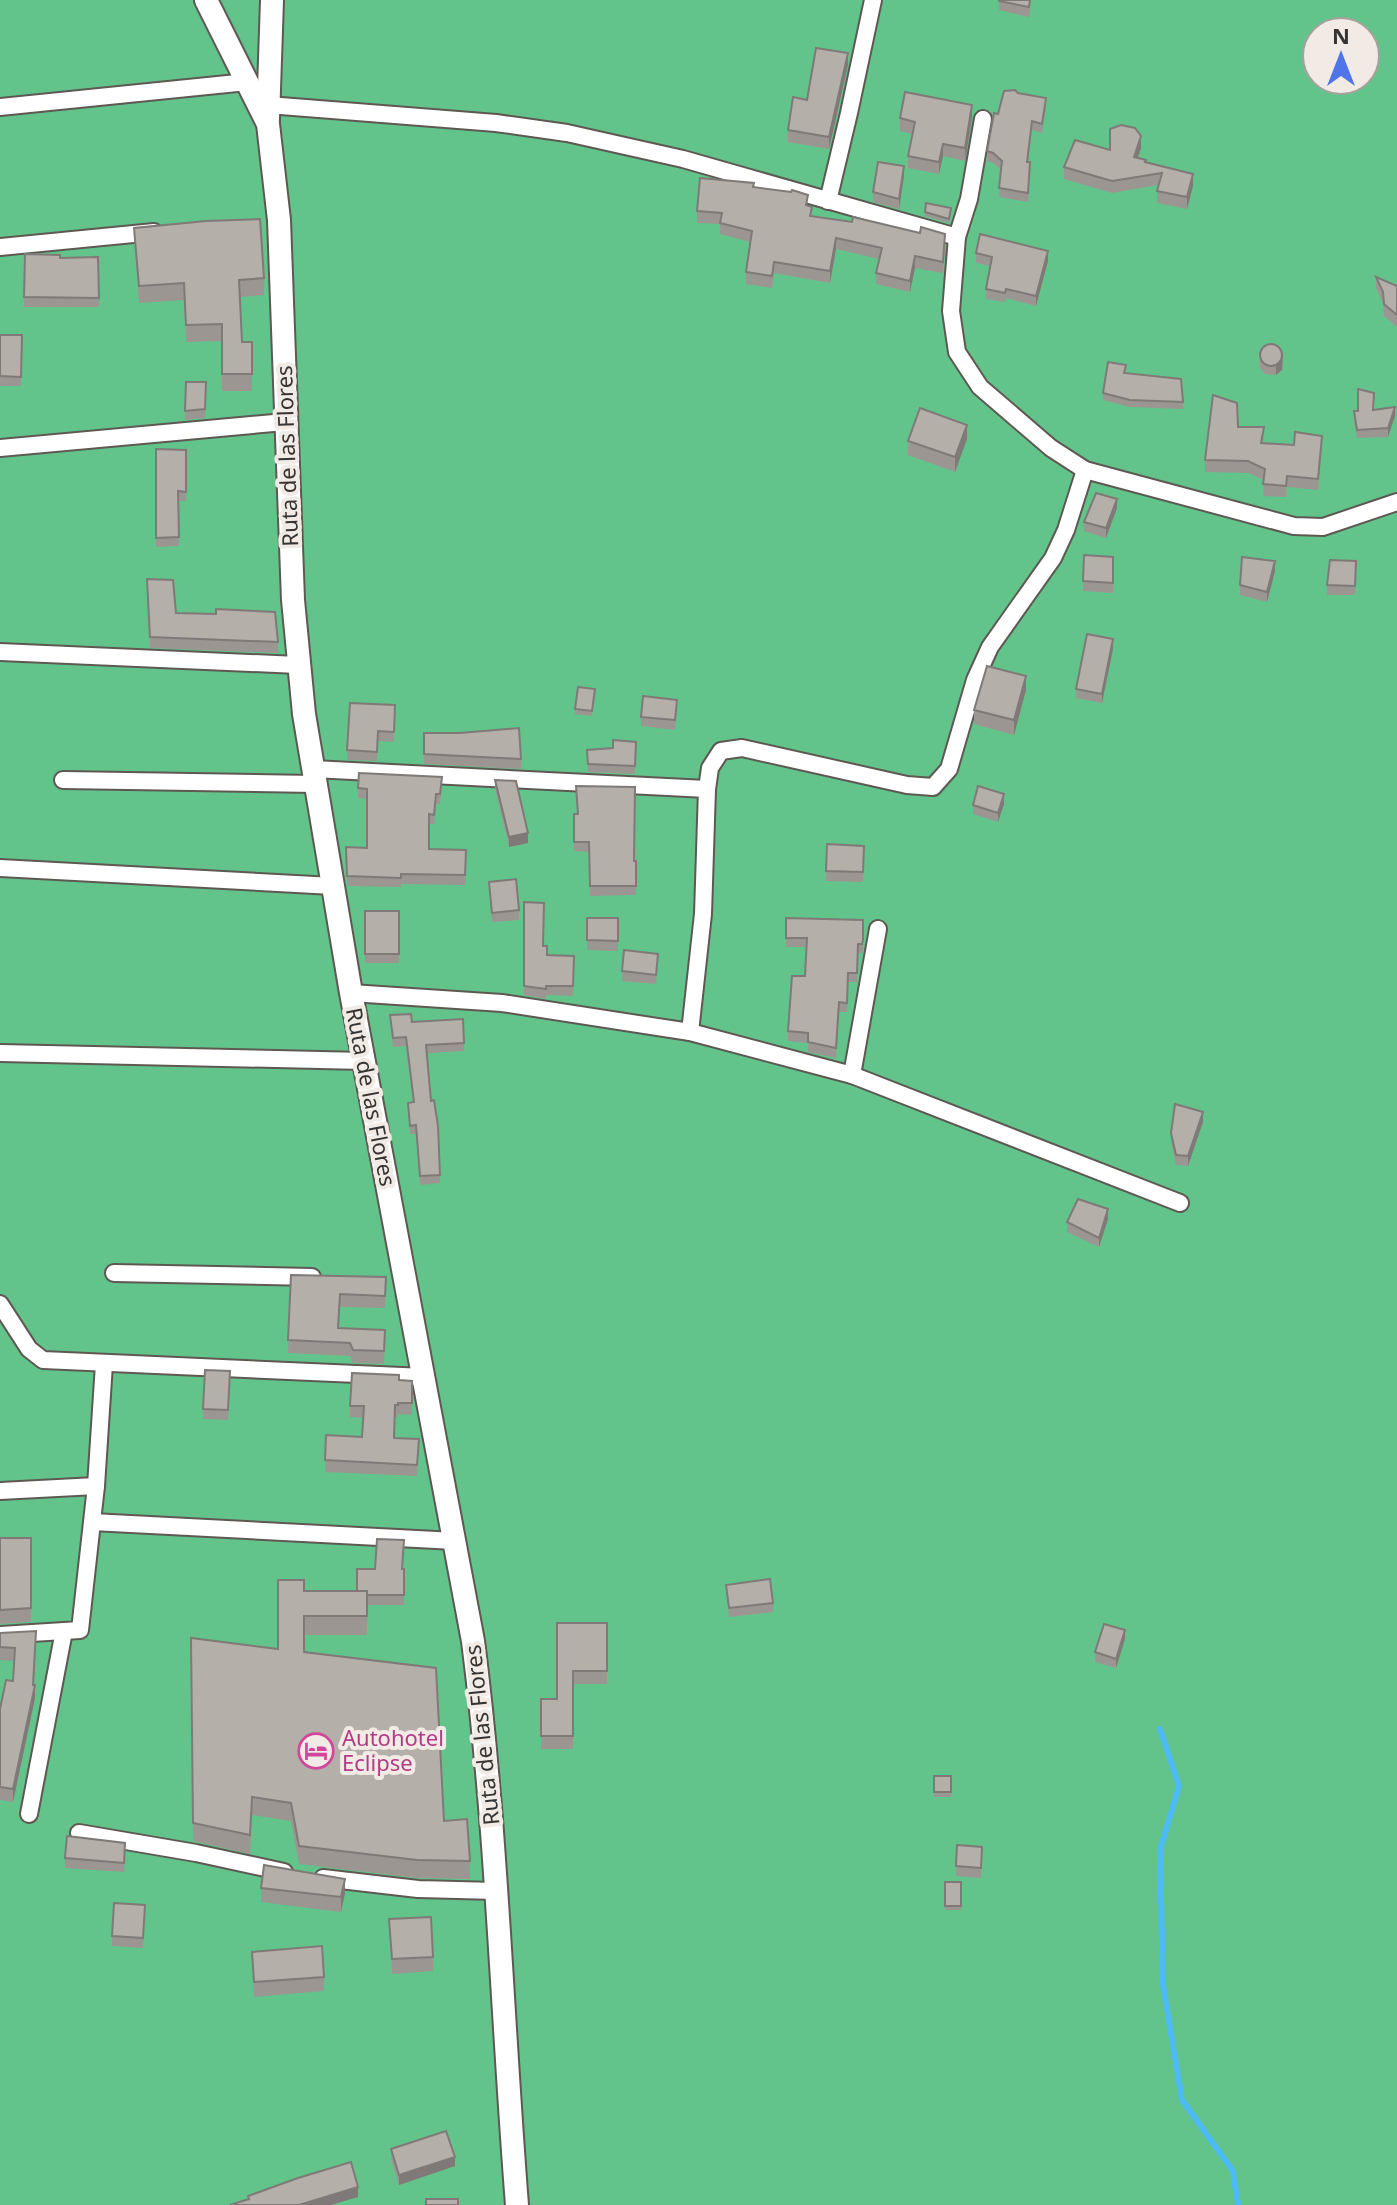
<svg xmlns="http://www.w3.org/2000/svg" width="1397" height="2205" font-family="'Noto Sans',sans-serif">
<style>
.green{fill:#63c48b;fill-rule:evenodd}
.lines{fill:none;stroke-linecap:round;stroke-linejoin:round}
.stream{stroke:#4dbcf4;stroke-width:6}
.street-casing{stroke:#5e5853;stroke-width:20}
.secondary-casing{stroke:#5e5853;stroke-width:26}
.street{stroke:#fff;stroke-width:16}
.secondary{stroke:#fff;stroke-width:22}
.wall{fill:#9c9692}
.shaded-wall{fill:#7f7a77}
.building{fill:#b5afaa;stroke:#7f7a77;stroke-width:2}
.labels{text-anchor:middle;stroke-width:8;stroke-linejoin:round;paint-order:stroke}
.street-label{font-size:22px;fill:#363432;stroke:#f1eae5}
.hotel-label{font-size:22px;fill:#b23c85;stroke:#f1eae5;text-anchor:start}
</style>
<rect width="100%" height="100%" fill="#e4ddd8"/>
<path class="green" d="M0 0H1397V2205H0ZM1317 32H1365V80H1317Z"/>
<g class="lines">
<polyline class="stream" points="1160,1729 1179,1786 1160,1850 1163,1985 1182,2100 1233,2171 1238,2205"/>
<defs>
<g id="street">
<polyline points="268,105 496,123 567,133 683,159 957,237 951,311 957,352 980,387 1051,448 1085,470 1294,526 1323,527 1397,502"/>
<polyline points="0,107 247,82"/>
<polyline points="828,201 849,113 873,0"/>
<polyline points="957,237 969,199 983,119"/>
<polyline points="0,247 154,232"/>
<polyline points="0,448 285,422"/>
<polyline points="0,652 298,665"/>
<polyline points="313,769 707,789"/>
<polyline points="63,780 315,784"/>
<polyline points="0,868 333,886"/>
<polyline points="351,993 502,1003 690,1032 852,1075 1180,1203"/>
<polyline points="690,1032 703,914 707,789 710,768 721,751 742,748 907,785 933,787 949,769 975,680 990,647 1053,558 1066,530 1085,470"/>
<polyline points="0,1053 364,1061"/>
<polyline points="852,1075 878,929"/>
<polyline points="114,1273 312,1277"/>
<polyline points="0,1304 29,1349 43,1360 425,1377"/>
<polyline points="0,1491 96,1486 104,1364"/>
<polyline points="92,1522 455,1541"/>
<polyline points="0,1635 80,1630 96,1486"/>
<polyline points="29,1814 64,1631"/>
<polyline points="79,1833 196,1853 284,1872"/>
<polyline points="323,1878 418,1889 496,1891"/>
</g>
<g id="secondary">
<path d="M206 0 268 124 279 220 293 600 304 714 351 993 473 1641C497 1828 502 2017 517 2205"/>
<polyline points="268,119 272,0"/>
</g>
</defs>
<use href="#street" class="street-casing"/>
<use href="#secondary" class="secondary-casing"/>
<use href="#street" class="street"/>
<use href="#secondary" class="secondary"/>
</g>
<g class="wall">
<polygon points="999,0 1031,0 1029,17 999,10"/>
<polygon points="848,65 829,149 788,142 788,130 807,100"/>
<polygon points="1018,93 1046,108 1042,133 1032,130 1028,162 1030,172 1028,202 999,197 1001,170 993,163 987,161 987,151"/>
<polygon points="900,118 972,118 965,161 943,156 939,174 908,168 908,156 912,134 900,131"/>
<polygon points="1141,148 1138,158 1193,186 1187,209 1157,203 1157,191 1158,185 1112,193 1064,179 1064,167 1110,150"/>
<polygon points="904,176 899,209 873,202 873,192"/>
<polygon points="754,187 808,206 812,216 945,245 943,273 915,268 910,292 876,284 876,273 879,259 836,249 830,283 774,273 772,288 746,284 746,272 750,242 720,234 720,224 697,223 697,211"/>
<polygon points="925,212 951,212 949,223 925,216"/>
<polygon points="134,228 264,278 264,295 240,297 242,342 252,342 252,391 222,391 222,341 186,342 184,300 139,303"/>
<polygon points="976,253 1048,261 1036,306 1006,298 1005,302 986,299 986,289 990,266 976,263"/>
<polygon points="25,254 60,258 98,257 99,307 24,307"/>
<polygon points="1376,277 1397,286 1397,327 1384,316 1383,304 1376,288"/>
<polygon points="0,335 22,335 21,386 0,386"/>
<polygon points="1260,359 1283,362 1282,370 1276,375 1265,374 1260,368"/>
<polygon points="1126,374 1183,402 1183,409 1130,407 1103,400 1103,393"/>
<polygon points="186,382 206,382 205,418 185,420"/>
<polygon points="1374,410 1395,416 1388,437 1357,438 1354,420 1354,411"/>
<polygon points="1238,427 1264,438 1263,443 1322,447 1318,490 1287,487 1286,497 1263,496 1264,480 1248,473 1205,472 1205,460"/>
<polygon points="967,439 955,472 908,455 908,441"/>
<polygon points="156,449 186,450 186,501 178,501 179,546 156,547"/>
<polygon points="1117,508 1106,538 1084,531 1084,522"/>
<polygon points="1084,555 1113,557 1113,593 1083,591"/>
<polygon points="1356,561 1355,595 1327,595 1327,585"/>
<polygon points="1275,571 1267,602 1240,595 1240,585"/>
<polygon points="147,579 176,613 278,642 278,653 150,648"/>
<polygon points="1113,649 1102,703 1076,698 1076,689"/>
<polygon points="1026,690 1014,735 974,724 974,710"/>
<polygon points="595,694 592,716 575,714 575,709"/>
<polygon points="395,705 394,742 378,741 377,761 347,760 347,750"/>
<polygon points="677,709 675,730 641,726 641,717"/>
<polygon points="424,733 460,733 521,759 521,769 424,764"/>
<polygon points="636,742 635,774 588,772 587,750 613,748"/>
<polygon points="495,780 528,843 509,847 495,789"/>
<polygon points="442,787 440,804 436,804 434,824 429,824 429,849 466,850 465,885 401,884 401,887 347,886 346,847 367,848 367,799 358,798 358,788"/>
<polygon points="1004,804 998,822 973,814 973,805"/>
<polygon points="574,814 634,861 636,861 636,895 590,896 589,852 574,851"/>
<polygon points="827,844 864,846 863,882 826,881"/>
<polygon points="489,882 519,910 519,920 492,922"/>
<polygon points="524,902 547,955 574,956 573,996 546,995 546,999 524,995"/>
<rect x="365" y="911" width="34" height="52"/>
<polygon points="587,918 618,918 618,951 587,950"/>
<polygon points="786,918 863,920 863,950 862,953 858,953 857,982 848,982 847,1012 839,1012 836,1058 808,1052 808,1043 788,1041 788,1031 805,976 806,947 786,947"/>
<polygon points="658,963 656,984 622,981 622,971"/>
<polygon points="390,1015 412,1022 463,1019 464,1051 427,1053 431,1101 438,1126 440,1183 420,1185 416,1134 410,1134 408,1103 413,1103 406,1046 393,1047"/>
<polygon points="1203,1122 1188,1166 1176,1165 1171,1143 1171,1133"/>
<polygon points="1108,1219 1099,1247 1067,1232 1067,1222"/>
<polygon points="291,1275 386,1277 385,1308 340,1307 339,1328 385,1343 384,1364 353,1363 350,1356 288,1353"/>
<polygon points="205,1370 230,1371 228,1420 203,1419"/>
<polygon points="399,1380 412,1381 412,1415 398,1414 398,1417 395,1417 394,1438 419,1439 417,1476 325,1472 326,1435 362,1437 363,1418 350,1417 350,1406"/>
<polygon points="0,1538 31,1538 31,1622 0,1624"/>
<polygon points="404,1550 402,1569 404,1569 404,1605 367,1605 367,1635 304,1635 304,1652 444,1821 470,1861 470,1879 417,1878 299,1864 291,1821 252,1815 250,1854 193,1841 191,1638 278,1649 304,1591 357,1591 375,1569"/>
<polygon points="726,1585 773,1603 773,1612 729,1617"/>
<polygon points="557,1623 607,1623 607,1684 573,1684 573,1749 541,1749 541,1699 557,1699"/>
<polygon points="0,1633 36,1644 34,1685 35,1698 13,1802 0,1800 0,1709 13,1681 15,1661 0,1660"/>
<polygon points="1125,1639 1116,1668 1095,1662 1095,1652"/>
<rect x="934" y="1776" width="17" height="21"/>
<polygon points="957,1845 982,1857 981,1878 956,1876"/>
<polygon points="125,1852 124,1872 65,1868 65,1858"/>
<rect x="945" y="1882" width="16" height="28"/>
<polygon points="261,1888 345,1893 341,1912 261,1902"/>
<polygon points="145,1914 143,1948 112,1946 112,1936"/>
<polygon points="389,1919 433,1957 433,1971 392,1974"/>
<polygon points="252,1952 324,1977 324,1991 254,1997"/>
<polygon points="391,2149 455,2166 399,2185 391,2159"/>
</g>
<g class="shaded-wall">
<polygon points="848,53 848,65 829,149 829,137"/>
<polygon points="972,105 972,118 965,161 965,148"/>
<polygon points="1141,136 1141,148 1134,169 1134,157"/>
<polygon points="943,144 943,156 939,174 939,162"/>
<polygon points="904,166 904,176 899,209 899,199"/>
<polygon points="1193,174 1193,186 1187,209 1187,197"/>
<polygon points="836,238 836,249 830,283 830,271"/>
<polygon points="1048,251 1048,261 1036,306 1036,296"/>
<polygon points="915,256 915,268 910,292 910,281"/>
<polygon points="1283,352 1282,370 1276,375 1276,366"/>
<polygon points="1395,407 1395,416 1388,437 1388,428"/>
<polygon points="967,425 967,439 955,472 955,457"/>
<polygon points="1117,499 1117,508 1106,538 1106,528"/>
<polygon points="1275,561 1275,571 1267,602 1267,592"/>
<polygon points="1113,639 1113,649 1102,703 1102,694"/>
<polygon points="1026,676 1026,690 1014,735 1014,720"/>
<polygon points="1004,794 1004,804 998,822 998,813"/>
<polygon points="528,833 528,843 509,847 509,837"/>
<polygon points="1203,1112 1203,1122 1188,1166 1188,1156"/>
<polygon points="1108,1209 1108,1219 1099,1247 1099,1238"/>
<polygon points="1125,1630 1125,1639 1116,1668 1116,1659"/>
<polygon points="36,1631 33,1691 35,1685 35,1698 13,1802 13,1789"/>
<polygon points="345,1879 345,1893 341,1912 341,1897"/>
<polygon points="455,2157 455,2166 399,2185 399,2175"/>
<polygon points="358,2187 358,2197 331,2205 299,2205"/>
</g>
<g class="building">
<polygon points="999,0 1030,0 1029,7 999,1"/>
<polygon points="816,48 848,53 829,137 788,130 793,97 807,100"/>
<polygon points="1015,90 1018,93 1046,98 1042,124 1032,121 1027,162 1030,162 1028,193 999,188 1002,161 993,153 987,151 994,113 998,114 1004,91"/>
<polygon points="905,92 972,105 965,148 943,144 939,162 908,156 915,122 900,118"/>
<polygon points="1121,125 1135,128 1141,136 1134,157 1146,160 1145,162 1193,174 1187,197 1157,191 1162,173 1112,181 1064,167 1075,140 1110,150 1110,129"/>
<polygon points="878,162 904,166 899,199 873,192"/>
<polygon points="700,178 754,183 753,187 791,192 792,190 808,195 806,205 812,207 810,216 852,222 853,217 920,233 921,227 945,234 943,262 915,256 910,281 876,273 882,248 836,238 830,271 774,262 772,276 746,272 752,231 720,223 722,213 697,211"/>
<polygon points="926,203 951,208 949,219 925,212"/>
<polygon points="260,219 264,278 239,280 242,342 252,342 252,374 222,374 222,324 186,325 184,283 139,286 134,228 206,221"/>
<polygon points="980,234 1048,251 1036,296 1006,289 1005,293 986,289 992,257 976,253"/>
<polygon points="25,254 60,255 60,258 98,257 99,298 24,297"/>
<polygon points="1376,277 1397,286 1397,315 1384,304 1383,292"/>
<polygon points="0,335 22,335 21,377 0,376"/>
<circle cx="1271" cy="355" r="11"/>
<polygon points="1108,362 1126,365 1124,373 1181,379 1183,402 1130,400 1103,393"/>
<polygon points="186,382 206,382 205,409 185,411"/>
<polygon points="1358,389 1374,393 1373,410 1395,407 1388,428 1357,430 1354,411 1358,411"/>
<polygon points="1213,395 1237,403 1238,427 1264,427 1261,443 1294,445 1295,432 1322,436 1318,479 1287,476 1286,486 1263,484 1265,469 1248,461 1205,460"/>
<polygon points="920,408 967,425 955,457 908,441"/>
<polygon points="156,449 186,450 186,492 178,491 179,537 156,538"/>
<polygon points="1096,493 1117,499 1106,528 1084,522"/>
<polygon points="1084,555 1113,557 1113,583 1083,581"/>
<polygon points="1242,557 1275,561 1267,592 1240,585"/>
<polygon points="1330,560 1356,561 1355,586 1327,585"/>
<polygon points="147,579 173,580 176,613 216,614 216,609 275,612 278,642 150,637"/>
<polygon points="1087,634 1113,639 1102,694 1076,689"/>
<polygon points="987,666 1026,676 1014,720 974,710"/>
<polygon points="578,687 595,689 592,711 575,709"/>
<polygon points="643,696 677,700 675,720 641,717"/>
<polygon points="350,703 395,705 394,732 378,731 377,752 347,750"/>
<polygon points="519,728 521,759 424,754 424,733 460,733"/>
<polygon points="613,740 636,742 635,766 588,764 587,750 613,748"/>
<polygon points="359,773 442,777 440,794 436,794 434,815 429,814 429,849 466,850 465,875 401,874 401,878 347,876 346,847 367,848 367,789 358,788"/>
<polygon points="495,780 516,781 528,833 509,837"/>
<polygon points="576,786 635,787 634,861 636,861 636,886 590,886 589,842 574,842 574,814 578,814"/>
<polygon points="978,786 1004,794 998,813 973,805"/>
<polygon points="827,844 864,846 863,872 826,871"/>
<polygon points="516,879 519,910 492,913 489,882"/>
<polygon points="524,902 544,903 543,946 547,946 547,955 574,956 573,986 546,986 546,989 524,986"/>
<rect x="365" y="911" width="34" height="43"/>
<polygon points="587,918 618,918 618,941 587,940"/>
<polygon points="786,918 863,920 863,940 862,944 858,944 857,973 848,973 847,1003 839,1002 836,1048 808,1042 808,1033 788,1031 792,976 805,976 807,938 786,938"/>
<polygon points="624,950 658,954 656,975 622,971"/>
<polygon points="411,1014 412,1022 463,1019 464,1043 426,1045 431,1101 434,1100 438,1126 440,1175 420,1176 416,1125 410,1126 408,1103 414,1102 406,1037 393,1038 390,1015"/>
<polygon points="1175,1104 1203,1112 1188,1156 1176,1155 1171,1133"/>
<polygon points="1078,1199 1108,1209 1099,1238 1067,1222"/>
<polygon points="291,1275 386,1277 385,1296 340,1294 338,1328 385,1330 384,1351 353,1350 350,1343 288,1340"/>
<polygon points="205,1370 230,1371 228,1410 203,1409"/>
<polygon points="352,1373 399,1375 399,1380 412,1381 412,1403 398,1403 398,1405 395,1405 394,1438 419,1439 417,1465 325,1460 326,1435 362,1437 364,1406 350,1406"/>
<polygon points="0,1538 31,1538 31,1608 0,1610"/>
<polygon points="377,1539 404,1540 402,1569 404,1569 404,1595 367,1595 367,1591 357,1591 357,1569 375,1569"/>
<polygon points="770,1579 773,1603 729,1608 726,1585"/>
<polygon points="278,1580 304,1580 304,1591 367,1591 367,1616 304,1616 304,1652 436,1668 444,1821 467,1819 470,1861 417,1860 299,1846 291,1803 252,1797 250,1835 193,1823 191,1638 278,1649"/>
<polygon points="557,1623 607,1623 607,1671 573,1671 573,1736 541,1736 541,1699 557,1699"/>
<polygon points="1104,1624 1125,1630 1116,1659 1095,1652"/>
<polygon points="36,1631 33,1685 35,1685 13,1789 0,1787 0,1709 6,1680 13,1681 15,1648 0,1647 0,1633"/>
<rect x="934" y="1776" width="17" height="16"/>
<polygon points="67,1836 125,1843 124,1863 65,1858"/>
<polygon points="957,1845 982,1847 981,1868 956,1866"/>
<polygon points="264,1865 345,1879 341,1897 261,1888"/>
<rect x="945" y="1882" width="16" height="24"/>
<polygon points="114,1903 145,1905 143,1938 112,1936"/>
<polygon points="431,1917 433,1957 392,1959 389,1919"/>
<polygon points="322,1946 324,1977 254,1982 252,1952"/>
<polygon points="446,2131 455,2157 399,2175 391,2149"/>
<polygon points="351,2162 358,2187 299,2205 230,2205 249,2199 248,2196 298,2178"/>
<rect x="426" y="2199" width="32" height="6"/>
</g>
<defs>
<symbol id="hotel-ring" viewBox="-11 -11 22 22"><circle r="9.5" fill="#f1eae5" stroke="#d1479c" stroke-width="1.5"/><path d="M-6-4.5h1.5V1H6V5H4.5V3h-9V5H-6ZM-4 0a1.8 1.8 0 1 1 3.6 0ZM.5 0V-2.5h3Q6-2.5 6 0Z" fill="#d1479c"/></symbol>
</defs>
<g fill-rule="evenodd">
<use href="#hotel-ring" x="296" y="1731" width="40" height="40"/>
</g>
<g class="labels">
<g class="street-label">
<text transform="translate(287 456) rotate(-92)" y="8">Ruta de las Flores</text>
<text transform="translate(371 1097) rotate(79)" y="8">Ruta de las Flores</text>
<text transform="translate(482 1735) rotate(-96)" y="8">Ruta de las Flores</text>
</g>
<g class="hotel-label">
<text x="342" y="1746">Autohotel<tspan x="342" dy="25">Eclipse</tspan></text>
</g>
</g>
<g transform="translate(1341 56)"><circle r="38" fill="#f1eae5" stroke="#a6a19d" stroke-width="2"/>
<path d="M0-6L14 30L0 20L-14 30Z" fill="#4f75e8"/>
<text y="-12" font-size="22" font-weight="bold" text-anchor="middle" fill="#363432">N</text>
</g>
</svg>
